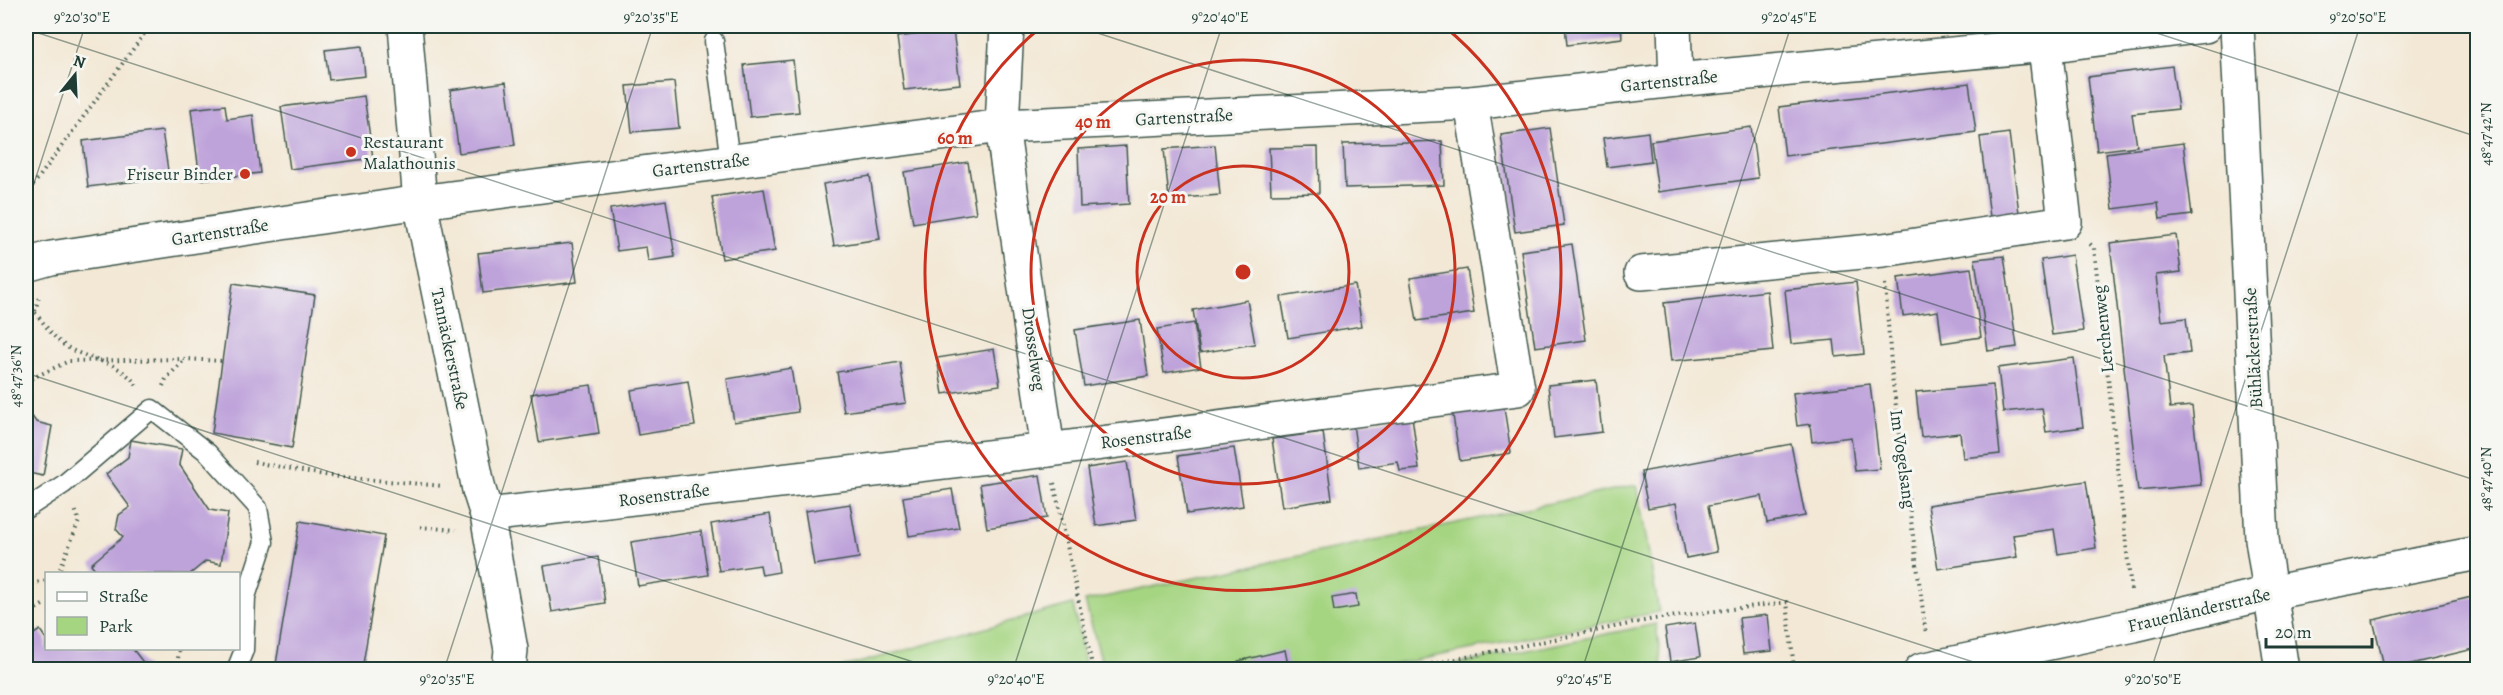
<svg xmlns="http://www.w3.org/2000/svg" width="2503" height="695" font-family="Alegreya,serif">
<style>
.green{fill:#a6d582;stroke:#62895b;stroke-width:1.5}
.building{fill:#bea2da}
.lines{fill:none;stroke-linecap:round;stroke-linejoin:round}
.lane-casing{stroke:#3f574c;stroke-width:21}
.street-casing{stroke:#3f574c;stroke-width:36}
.path{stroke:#3f574c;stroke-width:4;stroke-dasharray:1.5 4.5;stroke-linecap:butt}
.lane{stroke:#fff;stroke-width:18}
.street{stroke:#fff;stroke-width:33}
.ticks{fill:none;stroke:#1f3d34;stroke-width:1.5;stroke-opacity:0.45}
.ring{fill:none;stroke:#c8321e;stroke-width:3}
.poi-dot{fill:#c8321e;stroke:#f6f6f2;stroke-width:2}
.labels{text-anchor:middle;stroke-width:6;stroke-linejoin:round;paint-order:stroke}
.street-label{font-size:18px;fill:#1f3d34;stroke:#f6f6f2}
.poi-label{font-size:18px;fill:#1f3d34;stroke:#f6f6f2;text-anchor:start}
.centre{fill:#c8321e;stroke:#f6f6f2;stroke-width:3}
.ring-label{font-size:18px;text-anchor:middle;font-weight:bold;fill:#c8321e;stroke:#f6f6f2;stroke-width:6;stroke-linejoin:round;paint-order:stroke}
.neatline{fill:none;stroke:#1f3d34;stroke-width:2}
.ticks-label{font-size:15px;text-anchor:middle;fill:#1f3d34}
</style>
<rect width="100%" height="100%" fill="#f6f6f2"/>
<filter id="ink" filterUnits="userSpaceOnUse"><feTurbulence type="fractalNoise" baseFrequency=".0167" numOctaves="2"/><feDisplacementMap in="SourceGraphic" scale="12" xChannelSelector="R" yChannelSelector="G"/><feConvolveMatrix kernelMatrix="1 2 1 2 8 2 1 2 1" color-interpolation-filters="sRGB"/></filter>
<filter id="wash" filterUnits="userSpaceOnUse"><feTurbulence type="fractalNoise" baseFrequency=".008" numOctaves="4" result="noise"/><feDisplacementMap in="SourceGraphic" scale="24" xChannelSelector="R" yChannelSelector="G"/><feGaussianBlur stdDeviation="1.35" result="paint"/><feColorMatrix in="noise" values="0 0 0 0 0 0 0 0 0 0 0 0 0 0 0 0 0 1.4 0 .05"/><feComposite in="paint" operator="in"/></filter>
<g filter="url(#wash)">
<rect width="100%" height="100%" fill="#f3e8d5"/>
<g class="green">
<polygon points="1637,485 1659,612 1372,669 1104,670 1085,601"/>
<polygon points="1073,604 1086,669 837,669"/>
<polygon points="1656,624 1662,669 1434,669"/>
</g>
<g id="blocks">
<g class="building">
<polygon points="1565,26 1621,26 1622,38 1567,45"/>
<polygon points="953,30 960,84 904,90 897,37"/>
<polygon points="362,46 365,76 329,80 325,50"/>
<polygon points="793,60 799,112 750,117 744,65"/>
<polygon points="2172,66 2178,109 2132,114 2137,146 2097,151 2088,77"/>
<polygon points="506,82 515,145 459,153 450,90"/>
<polygon points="674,82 679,128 632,132 627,86"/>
<polygon points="1969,83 1976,132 1785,156 1779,107"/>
<polygon points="364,96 373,158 290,169 281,107"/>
<polygon points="225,105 227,119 253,115 260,173 200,180 191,109"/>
<polygon points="1751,127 1758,178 1658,192 1651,141"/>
<polygon points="1550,128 1564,225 1515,232 1501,135"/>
<polygon points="162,131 169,177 88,187 83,141"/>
<polygon points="1648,132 1651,161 1607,167 1603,138"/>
<polygon points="2009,133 2019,213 1990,217 1980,137"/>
<polygon points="1442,141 1444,185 1345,188 1343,144"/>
<polygon points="2183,143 2192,215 2160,219 2158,203 2113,209 2106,153"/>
<polygon points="1215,145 1220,195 1169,199 1164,149"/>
<polygon points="1126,146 1129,204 1080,207 1078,149"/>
<polygon points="1318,147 1319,193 1271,194 1269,148"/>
<polygon points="968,162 976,213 913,223 904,172"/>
<polygon points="870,176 880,239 834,246 823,184"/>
<polygon points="764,189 775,251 722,259 712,197"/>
<polygon points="666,200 675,257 648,261 646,247 617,251 610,209"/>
<polygon points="2176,235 2181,272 2156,275 2161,321 2186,318 2190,353 2164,356 2170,408 2192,406 2201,485 2138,491 2110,243"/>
<polygon points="572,243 577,282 483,293 478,253"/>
<polygon points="1572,244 1586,340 1535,347 1521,251"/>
<polygon points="2072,255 2083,331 2052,335 2041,260"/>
<polygon points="2004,256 2017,347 1988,351 1975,259"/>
<polygon points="1971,268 1981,337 1942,343 1938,311 1903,316 1898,278"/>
<polygon points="1467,269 1474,313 1417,321 1410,278"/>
<polygon points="1856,282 1864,354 1836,357 1834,340 1791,344 1785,290"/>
<polygon points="233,283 315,295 292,448 212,433"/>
<polygon points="1355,285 1362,326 1288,338 1281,297"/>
<polygon points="1767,291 1773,351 1671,361 1664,303"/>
<polygon points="1247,300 1255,344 1200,353 1193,310"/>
<polygon points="1140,320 1148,376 1084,386 1075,330"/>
<polygon points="1194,323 1201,367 1164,373 1157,329"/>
<polygon points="994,349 1000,385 943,394 937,358"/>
<polygon points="2074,358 2083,427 2046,432 2042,408 2003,412 1998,368"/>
<polygon points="900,362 906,403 844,412 837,372"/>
<polygon points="791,368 798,412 734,422 727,379"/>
<polygon points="1596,380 1602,432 1554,438 1548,385"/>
<polygon points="688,381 695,426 638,435 631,390"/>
<polygon points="1870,384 1880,469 1855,471 1851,437 1812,442 1810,424 1797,426 1793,393"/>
<polygon points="591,385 599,433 539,442 531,394"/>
<polygon points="1993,385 2000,454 1963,458 1960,433 1921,437 1916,392"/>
<polygon points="1503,401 1511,453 1460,461 1452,409"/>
<polygon points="26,408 36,422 52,426 43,476 29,473 26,476"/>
<polygon points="1412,416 1419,469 1400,471 1398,462 1359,468 1353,424"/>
<polygon points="1323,432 1332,499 1282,507 1272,439"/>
<polygon points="131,440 182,449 179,464 210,510 228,513 221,564 206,561 190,574 99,574 91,564 123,537 116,529 119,515 130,507 106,474 128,457"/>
<polygon points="1791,444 1805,516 1767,523 1762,496 1708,506 1717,552 1686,558 1676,503 1648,508 1641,472"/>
<polygon points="1234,448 1243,506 1187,514 1178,456"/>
<polygon points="1127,462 1136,520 1096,526 1087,468"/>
<polygon points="1040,475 1047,518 987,528 980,484"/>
<polygon points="2086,481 2096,548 2058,554 2054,529 2013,535 2017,557 1938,569 1928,505"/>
<polygon points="952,489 959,528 909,536 903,497"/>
<polygon points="850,504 859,558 814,565 805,511"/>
<polygon points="770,514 779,572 762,575 760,565 719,571 711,524"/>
<polygon points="300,521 384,536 362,670 275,670"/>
<polygon points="701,531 708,575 638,586 631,542"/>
<polygon points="598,557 605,603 552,612 544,566"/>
<polygon points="1356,594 1358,607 1334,611 1332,598"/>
<polygon points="2476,596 2478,648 2385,670 2373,620"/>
<polygon points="1768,615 1772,651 1743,654 1739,618"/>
<polygon points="1695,623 1700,657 1670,662 1665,628"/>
<polygon points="40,630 46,639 46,648 132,648 149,670 26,670 26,639"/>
<polygon points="1285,650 1289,670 1240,670 1238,661"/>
</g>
</g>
</g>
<g filter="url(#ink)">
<use href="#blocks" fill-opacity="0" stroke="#3f574c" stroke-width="1.5"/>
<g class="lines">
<defs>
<g id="lane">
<polyline points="714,41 730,161"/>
<polyline points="26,509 64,484 152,409 208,453 258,508 264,542 246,597 244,650 236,670"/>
</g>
<g id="street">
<polyline points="405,26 420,202 479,490 487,515 511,650 509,670"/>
<polyline points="1007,26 1002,126 1048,450"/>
<polyline points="1674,26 1676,80"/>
<polyline points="2237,26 2262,539 2282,670"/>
<polyline points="26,265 51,258 420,202 1002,126 1471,103 1676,80 2068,43 2205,26"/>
<polyline points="1641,273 1883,250 2065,222 2045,46"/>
<polyline points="487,515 1048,450 1518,389 1471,103"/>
<polyline points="1921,670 2134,625 2269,593 2478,553"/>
</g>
</defs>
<use href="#lane" class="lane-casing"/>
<use href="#street" class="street-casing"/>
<g class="path">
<polyline points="26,195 150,26"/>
<polyline points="2090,244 2094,248 2131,590"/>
<polyline points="1885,284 1892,376 1926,634"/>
<path d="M26 305C41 315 48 334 64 345 86 361 119 359 137 386"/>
<polyline points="35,311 39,297"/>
<polyline points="26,381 69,361 185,359 222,361"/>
<polyline points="163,386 166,379 185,359"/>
<polyline points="254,462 330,476 443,486"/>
<polyline points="1054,483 1093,670"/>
<polyline points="420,527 456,530"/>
<polyline points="58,574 79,521 75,509"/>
<polyline points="26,586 46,580"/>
<polyline points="26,615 46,603"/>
<polyline points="177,670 179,648"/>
<polyline points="1402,670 1654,619 1787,602 1794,670"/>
</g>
<use href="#lane" class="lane"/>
<use href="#street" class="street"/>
</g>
</g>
<path class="ticks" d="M1076 26 2478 481M2135 26 2478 137M26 29 1998 670M26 208 85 26M26 373 938 670M444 670 653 26M1013 670 1222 26M1582 670 1791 26M2151 670 2360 26"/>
<g class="ring">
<circle cx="1243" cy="272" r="106"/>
<circle cx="1243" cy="272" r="212"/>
<path d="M1445 27A318 318 0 1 1 1041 27"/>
</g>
<g class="poi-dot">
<circle cx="351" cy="152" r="6"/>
<circle cx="245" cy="174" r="6"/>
</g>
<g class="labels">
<g class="street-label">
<text transform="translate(1669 81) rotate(-6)" y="6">Gartenstraße</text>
<text transform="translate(1184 117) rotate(-3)" y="6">Gartenstraße</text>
<text transform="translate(701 165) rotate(-7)" y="6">Gartenstraße</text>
<text transform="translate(220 232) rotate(-9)" y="6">Gartenstraße</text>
<text transform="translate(2103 329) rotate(-96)" y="6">Lerchenweg</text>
<text transform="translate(2253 348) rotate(-93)" y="6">Bühläckerstraße</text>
<text transform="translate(450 349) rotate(78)" y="6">Tannäckerstraße</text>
<text transform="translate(1034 349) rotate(82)" y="6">Drosselweg</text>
<text transform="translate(1146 437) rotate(-7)" y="6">Rosenstraße</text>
<text transform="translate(1903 459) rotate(82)" y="6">Im Vogelsang</text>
<text transform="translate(664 495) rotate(-7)" y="6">Rosenstraße</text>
<text transform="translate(2199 610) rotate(-13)" y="6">Frauenländerstraße</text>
</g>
<g class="poi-label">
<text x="363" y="148">Restaurant<tspan x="363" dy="21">Malathounis</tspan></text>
<text x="233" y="180" text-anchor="end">Friseur Binder</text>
</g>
</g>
<circle cx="1243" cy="272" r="9" class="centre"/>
<g class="ring-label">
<text x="1093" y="128">40 m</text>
<text x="955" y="144">60 m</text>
<text x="1168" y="203">20 m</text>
</g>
<rect width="2503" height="695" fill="none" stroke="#f6f6f2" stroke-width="66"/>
<rect x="45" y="572" width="195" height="78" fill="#f6f6f2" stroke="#a0aca6" stroke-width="1.5"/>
<rect x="57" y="592" width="30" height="9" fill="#ffffff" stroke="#a0aca6" stroke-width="1.5"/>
<text x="99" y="602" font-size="18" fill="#1f3d34">Straße</text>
<rect x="57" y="617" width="30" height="18" fill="#a6d582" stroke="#a0aca6" stroke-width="1.5"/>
<text x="99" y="632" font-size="18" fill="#1f3d34">Park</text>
<g transform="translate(75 75) rotate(18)" stroke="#f6f6f2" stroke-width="4.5" paint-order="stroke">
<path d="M0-4.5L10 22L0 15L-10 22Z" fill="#1f3d34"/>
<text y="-9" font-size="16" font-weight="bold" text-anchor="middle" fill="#1f3d34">N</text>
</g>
<path d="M2266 638v9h106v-9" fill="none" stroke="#1f3d34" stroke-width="3"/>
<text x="2275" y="638" font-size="18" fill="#1f3d34" stroke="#f6f6f2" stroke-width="4.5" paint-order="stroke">20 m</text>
<rect x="33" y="33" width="2437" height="629" class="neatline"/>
<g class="ticks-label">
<text x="82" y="22">9°20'30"E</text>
<text x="651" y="22">9°20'35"E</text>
<text x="1220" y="22">9°20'40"E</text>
<text x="1789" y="22">9°20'45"E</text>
<text x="2358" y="22">9°20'50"E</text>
<text transform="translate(2486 134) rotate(-90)" y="5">48°47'42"N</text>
<text transform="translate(16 376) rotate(-90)" y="5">48°47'36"N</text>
<text transform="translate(2486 479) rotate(-90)" y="5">48°47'40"N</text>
<text x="447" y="684">9°20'35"E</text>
<text x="1016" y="684">9°20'40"E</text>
<text x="1584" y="684">9°20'45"E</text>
<text x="2153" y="684">9°20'50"E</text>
</g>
</svg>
